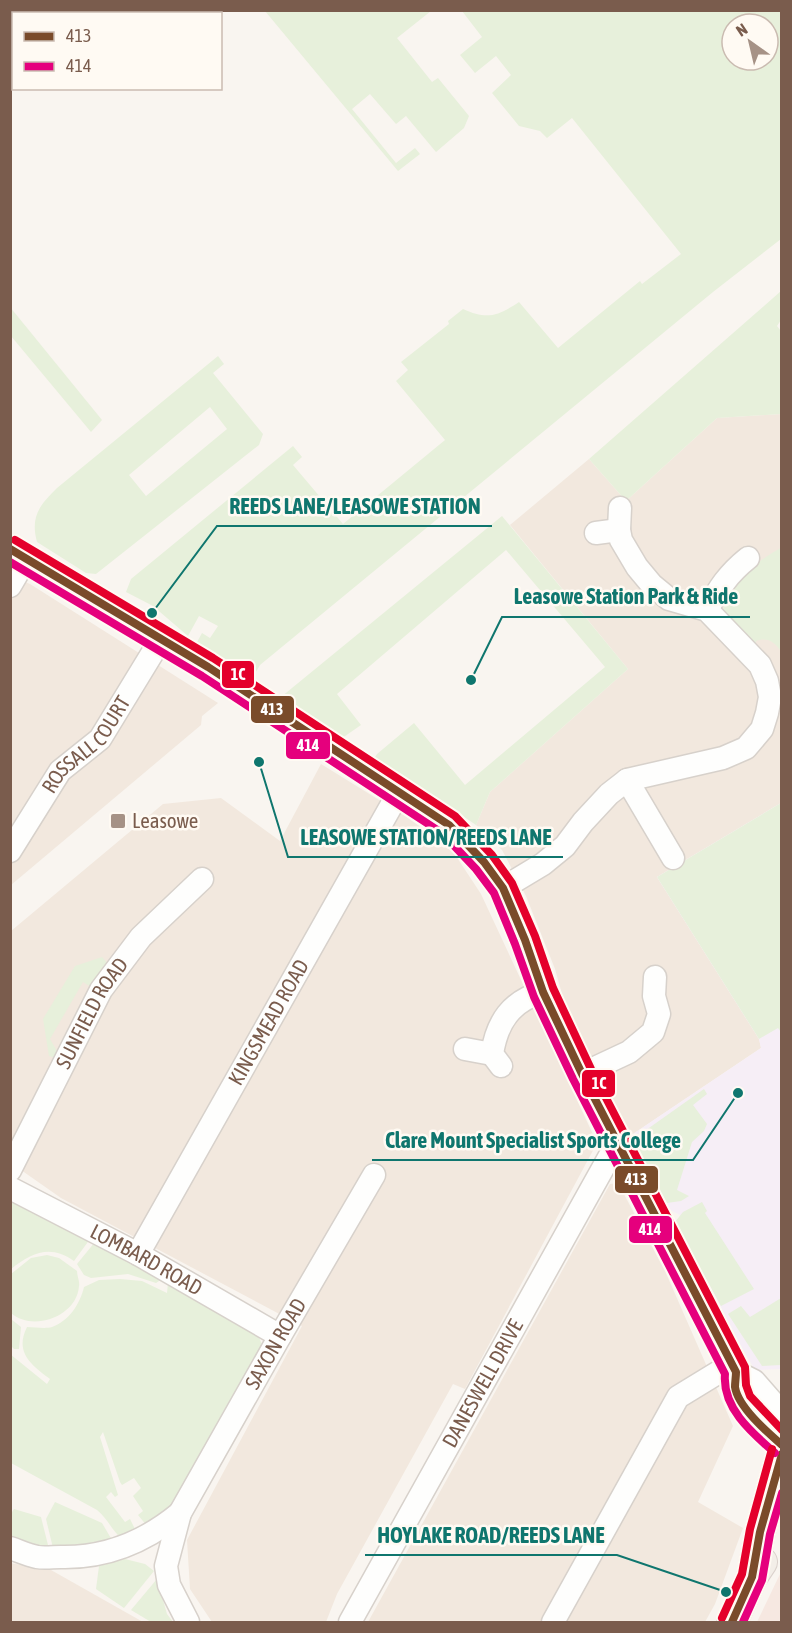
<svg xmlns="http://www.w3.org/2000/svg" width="792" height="1633" font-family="'Asap Condensed',sans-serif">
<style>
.residential{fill:#f2e8de}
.commercial{fill:#f6e8e1}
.education{fill:#f6eef6}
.green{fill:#e7f0db;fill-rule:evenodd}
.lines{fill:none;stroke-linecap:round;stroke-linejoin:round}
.minor-casing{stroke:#d7d1cb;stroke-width:25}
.major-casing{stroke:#dad1cc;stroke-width:32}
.minor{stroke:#fefefd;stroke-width:22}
.major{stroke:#f3eee8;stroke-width:30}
.bus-1-casing{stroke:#fffaf3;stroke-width:12}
.bus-2-casing{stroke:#fffaf3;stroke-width:12}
.bus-3-casing{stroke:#fffaf3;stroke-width:12}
.bus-1{stroke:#7a4b2a;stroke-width:8}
.bus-2{stroke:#e5007d;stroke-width:8}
.bus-3{stroke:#e4002b;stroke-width:8}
.poi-dot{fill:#a69286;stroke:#fffaf3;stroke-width:2}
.labels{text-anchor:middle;stroke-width:5;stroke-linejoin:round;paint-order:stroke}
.street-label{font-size:21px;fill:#7a5c4d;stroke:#fffaf3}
.poi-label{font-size:21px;fill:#7a5c4d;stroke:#fffaf3;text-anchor:start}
.leader{fill:none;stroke:#0f766e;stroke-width:2}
.callout-dot{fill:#0f766e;stroke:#fffaf3;stroke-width:2}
.callout-label{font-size:22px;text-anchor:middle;font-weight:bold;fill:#0f766e;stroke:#fffaf3;stroke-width:5;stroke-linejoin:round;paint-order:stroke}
.line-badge{stroke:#fffaf3;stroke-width:2}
.badge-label{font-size:16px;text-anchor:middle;font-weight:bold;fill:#fff}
</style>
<rect width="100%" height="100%" fill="#f9f5f0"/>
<g class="residential">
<polygon points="781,414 781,803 657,877 759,1039 761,1048 627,1138 569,1019 555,969 526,896 502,850 476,825 490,792 628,669 510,525 589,459 626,501 717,418"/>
<polygon points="11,576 30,584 218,703 202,716 201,725 11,885"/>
<polygon points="321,764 405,816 432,835 454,853 481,894 597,1143 465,1389 453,1384 337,1594 326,1622 212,1622 190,1589 187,1540 302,1326 61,1198 11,1163 11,931 163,804 221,798 280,841"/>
<polygon points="618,1183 665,1271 733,1426 698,1502 743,1528 715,1604 705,1622 368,1622 610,1184"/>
<polygon points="10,1563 51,1570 143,1622 11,1622"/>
</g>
<polygon class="commercial" points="781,1572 781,1622 757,1622"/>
<polygon class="education" points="781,803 781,1369 755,1370 672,1228 682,1216 664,1207 627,1138 761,1048 759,1039 657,877"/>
<g class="green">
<polygon points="265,11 431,11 397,38 432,82 438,78 469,116 464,128 436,152 406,116 396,124 370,94 352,109 396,163 415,148 420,154 398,171"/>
<path d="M462 11H781V239L713 292 260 665 253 677 196 644 202 633 210 638 218 626 199 616 188 636 153 606 126 592 131 579 293 446 302 457 293 465 343 524 445 440 396 381 408 370 401 362 449 324 448 321 463 309C487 320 498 316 519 302L558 348 640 281 642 284 681 254 572 118 547 138 540 131 519 126 492 93 511 75 496 56 475 73 460 55 482 37ZM732 24H768V60H732Z"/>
<polygon points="781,291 781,320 777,326 781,331 781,414 717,418 626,501 589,459"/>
<polygon points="10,307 102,420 91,432 11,336"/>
<path d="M218 356 224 364 213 373 263 434 259 445 96 574 86 573 37 542C30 516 40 505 57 488ZM210 407 227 429 146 496 129 475Z"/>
<polygon points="502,516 628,669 490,792 476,825 397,771 394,775 372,762 377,754 414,723 465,785 605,667 506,550 337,694 361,725 338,741 281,697"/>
<path d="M781 548V651C774 642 768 637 756 641L755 650 723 615C723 611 724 605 725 601 731 581 763 557 781 548Z"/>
<polygon points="781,803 781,1032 778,1028 759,1039 657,877"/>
<polygon points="102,957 109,965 94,989 83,982 50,1039 57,1051 55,1058 49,1056 43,1019 75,966"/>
<polygon points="704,1089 707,1094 693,1105 707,1124 704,1131 692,1142 677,1190 689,1196 681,1201 667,1203 632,1140"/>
<path d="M15 1201 90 1239 74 1261C50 1244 32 1253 11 1269L10 1202Z"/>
<polygon points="702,1202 707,1211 705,1213 754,1289 721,1306 675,1222 683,1212"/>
<polygon points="95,1242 162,1279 156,1283 128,1274 91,1278 84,1275 77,1264"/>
<path d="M47 1255 59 1258 77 1271C77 1276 80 1282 79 1286 77 1317 32 1332 11 1313V1274L31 1258Z"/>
<path d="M120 1279 142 1281 167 1293 168 1283 258 1335 263 1347 185 1492 168 1509 147 1526 138 1515 143 1511 133 1496 141 1488 134 1478 122 1485 120 1482 103 1432 100 1437 118 1495 115 1497 111 1492 106 1497 125 1522 130 1519 137 1533 123 1540C112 1531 108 1519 97 1510L11 1463 10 1354 47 1384 50 1379C32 1365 14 1353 27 1327 35 1327 45 1329 52 1327 69 1321 80 1304 84 1287L99 1280Z"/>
<polygon points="781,1298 781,1365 762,1366 728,1314 741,1306 750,1317"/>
<polygon points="11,1319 21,1327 19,1349 14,1349 11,1346"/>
<polygon points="55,1502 102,1523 112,1540 84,1548 53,1548 46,1519"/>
<polygon points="14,1509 41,1517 48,1545 36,1546 11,1539 10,1515"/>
<polygon points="125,1559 145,1564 154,1571 124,1608 96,1589 99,1566"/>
<polygon points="157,1579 167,1614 173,1622 151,1622 131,1610"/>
</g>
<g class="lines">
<defs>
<g id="minor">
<polyline points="596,533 619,530"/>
<path d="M10 549 208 667 315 738 399 792 449 825 484 862 503 888 525 940 543 992 582 1074 736 1372C736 1376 735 1382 735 1386 737 1404 768 1433 782 1445"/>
<polyline points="10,586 27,557"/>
<path d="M707 610C719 588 728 574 748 558"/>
<polyline points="627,780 673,858"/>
<path id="s1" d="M10 851 60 771 100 739 161 639"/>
<polyline points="503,888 543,864 565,846 583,822 609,794 627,780 723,758 746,748 762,729 767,713 770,697 767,681 760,665 707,610 669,599 652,585 637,567 621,540 619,530 620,508"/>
<polyline points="465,1049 492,1054"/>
<path d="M501 1066 492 1054C497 1022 511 1001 543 992"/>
<polyline points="582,1074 629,1052 653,1032 659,1014 654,996 655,977"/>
<path id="s2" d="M10 1170 101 990 141 937 202 879"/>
<path id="s3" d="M10 1188 138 1254 280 1336"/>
<path id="s4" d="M138 1254 399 792"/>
<polyline points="736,1372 754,1381 782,1413"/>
<path d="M10 1548C19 1551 28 1555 37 1557 44 1558 53 1557 61 1557 107 1558 145 1542 180 1513"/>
<path id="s5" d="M188 1622 169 1585 166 1566 180 1513 280 1336 374 1175"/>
<path id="s6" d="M350 1622 617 1143"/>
<polyline points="553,1622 678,1397 732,1364"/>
</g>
<g id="major">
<polyline points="752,1577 760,1532 782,1452"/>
<polyline points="732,1622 752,1577 762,1562"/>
</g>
</defs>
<use href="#minor" class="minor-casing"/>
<use href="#major" class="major-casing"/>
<use href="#minor" class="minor"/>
<use href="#major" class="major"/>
<defs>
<g id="bus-1">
<path d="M10 549 208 667 449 825 484 862 503 888 525 940 543 992 582 1074 736 1372C736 1377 735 1382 735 1387 738 1407 767 1432 782 1445"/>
<polyline points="732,1622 752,1577 760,1532 782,1454"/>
</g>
<g id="bus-2">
<path d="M10 562 202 676 442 833 476 869 494 893 515 944 534 997 573 1079 725 1374C722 1408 752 1433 775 1453"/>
<polyline points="743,1622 762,1580 770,1534 782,1493"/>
</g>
<g id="bus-3">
<polyline points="15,540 213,658 455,816 492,855 512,883 535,936 553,988 591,1069 745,1367 746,1385 750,1396 782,1430"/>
<polyline points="722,1618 742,1574 750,1529 772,1449"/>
</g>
</defs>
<use href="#bus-1" class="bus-1-casing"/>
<use href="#bus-2" class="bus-2-casing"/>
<use href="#bus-3" class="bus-3-casing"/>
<use href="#bus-1" class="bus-1"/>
<use href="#bus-2" class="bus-2"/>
<use href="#bus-3" class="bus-3"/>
</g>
<rect class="poi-dot" x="110" y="813" width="16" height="16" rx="3"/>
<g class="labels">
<g class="street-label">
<text dy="7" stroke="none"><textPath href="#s1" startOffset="132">ROSSALL COURT</textPath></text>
<text dy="7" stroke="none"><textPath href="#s2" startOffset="177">SUNFIELD ROAD</textPath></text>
<text dy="7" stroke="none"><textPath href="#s4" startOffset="266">KINGSMEAD ROAD</textPath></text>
<text dy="7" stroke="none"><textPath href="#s3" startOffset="154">LOMBARD ROAD</textPath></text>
<text dy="7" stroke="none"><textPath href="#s5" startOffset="310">SAXON ROAD</textPath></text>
<text dy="7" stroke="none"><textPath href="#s6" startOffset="273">DANESWELL DRIVE</textPath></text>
</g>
<g class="poi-label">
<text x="132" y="828">Leasowe</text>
</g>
</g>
<path class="leader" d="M152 613L217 526H492M471 680L502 617H750M259 762L288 857H563M738 1093L693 1160H372M726 1592L617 1555H365"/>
<g class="callout-dot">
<circle cx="152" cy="613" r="6"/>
<circle cx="471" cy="680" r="6"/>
<circle cx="259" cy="762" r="6"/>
<circle cx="738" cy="1093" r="6"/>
<circle cx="726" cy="1592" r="6"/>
</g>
<g class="callout-label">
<text x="355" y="514">REEDS LANE/LEASOWE STATION</text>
<text x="626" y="604">Leasowe Station Park &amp; Ride</text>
<text x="426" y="845">LEASOWE STATION/REEDS LANE</text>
<text x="533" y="1148">Clare Mount Specialist Sports College</text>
<text x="491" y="1543">HOYLAKE ROAD/REEDS LANE</text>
</g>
<g class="line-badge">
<rect x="221" y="660" width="34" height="29" rx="6" fill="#e4002b"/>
<rect x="250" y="695" width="45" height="29" rx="6" fill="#7a4b2a"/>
<rect x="285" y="731" width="46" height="29" rx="6" fill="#e5007d"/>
<rect x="581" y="1069" width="35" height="29" rx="6" fill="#e4002b"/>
<rect x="614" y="1165" width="45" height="29" rx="6" fill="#7a4b2a"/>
<rect x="628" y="1215" width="45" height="29" rx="6" fill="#e5007d"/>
</g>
<g class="badge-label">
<text x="238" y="680">1C</text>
<text x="272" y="715">413</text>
<text x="308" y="751">414</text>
<text x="599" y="1089">1C</text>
<text x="636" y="1185">413</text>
<text x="650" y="1235">414</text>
</g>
<rect width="792" height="1633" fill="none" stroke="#7a5c4d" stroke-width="24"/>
<rect x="12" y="12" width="210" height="78" fill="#fffaf3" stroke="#cabbb1" stroke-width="1.5"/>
<rect x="24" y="32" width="30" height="9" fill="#7a4b2a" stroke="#cabbb1" stroke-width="1.5"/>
<text x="66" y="42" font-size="18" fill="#7a5c4d">413</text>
<rect x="24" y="62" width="30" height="9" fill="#e5007d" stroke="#cabbb1" stroke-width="1.5"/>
<text x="66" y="72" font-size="18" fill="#7a5c4d">414</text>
<g transform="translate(750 42) rotate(326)"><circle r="28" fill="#fffaf3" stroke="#cabbb1" stroke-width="1.5"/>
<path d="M0-4.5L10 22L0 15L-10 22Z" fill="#a69286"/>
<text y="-9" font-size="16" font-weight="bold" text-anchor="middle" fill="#7a5c4d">N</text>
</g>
</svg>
